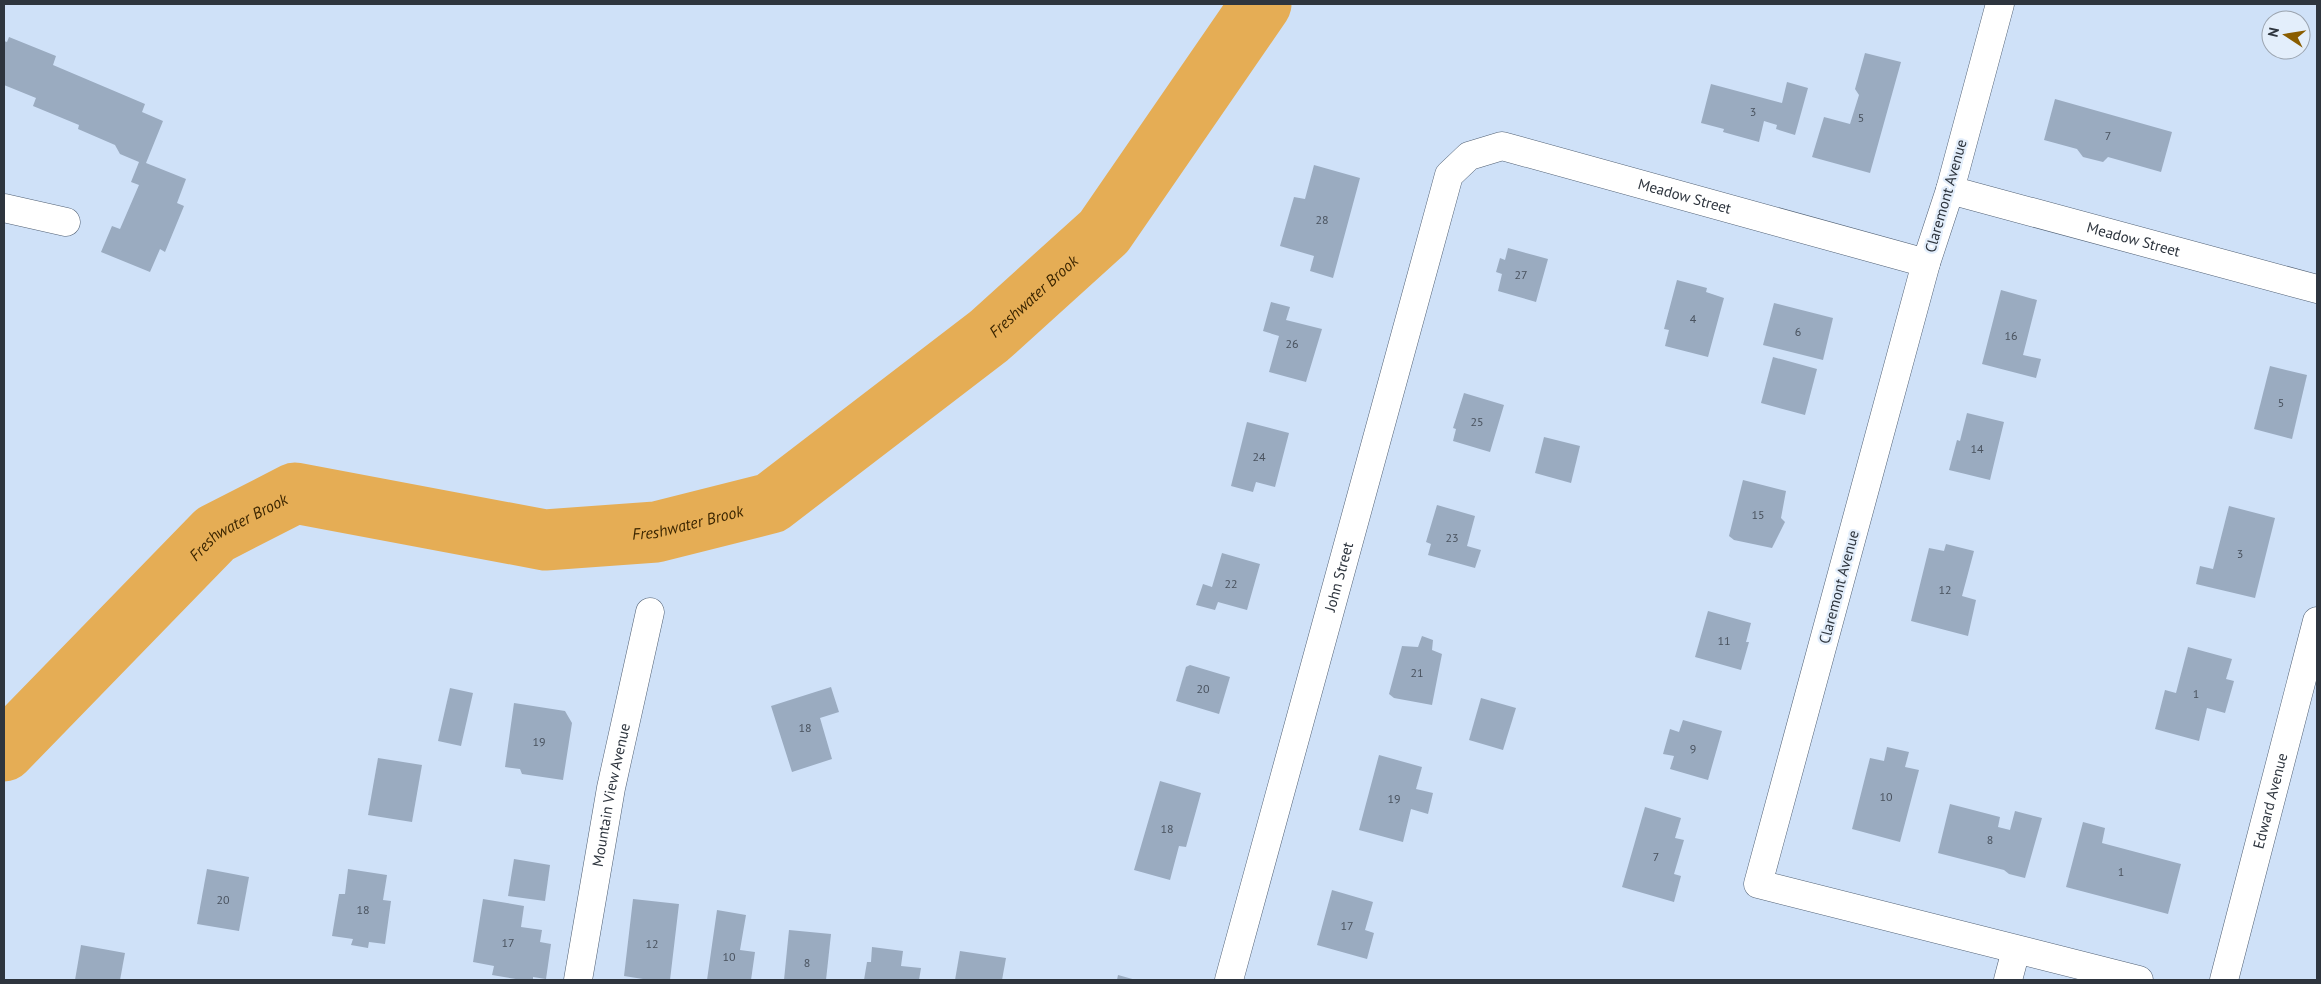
<svg xmlns="http://www.w3.org/2000/svg" width="2321" height="984" font-family="'PT Sans',sans-serif">
<style>
.lines{fill:none;stroke-linecap:round;stroke-linejoin:round}
.river{stroke:#e5ad55;stroke-width:61}
.building{fill:#9aabc0}
.minor-casing{stroke:#516074;stroke-width:29}
.minor{stroke:#fff;stroke-width:28}
.labels{text-anchor:middle;stroke-width:4.5;stroke-linejoin:round;paint-order:stroke}
.number-label{font-size:12px;fill:#49525e}
.street-label{font-size:15px;fill:#2e353e;stroke:#e3eefb}
.water-label{font-size:16px;font-style:italic;fill:#3c2600;stroke:#e3eefb}
</style>
<rect width="100%" height="100%" fill="#cfe1f8"/>
<g class="lines">
<path class="river" id="s1" d="M4 751 215 534 295 493 545 540 656 532 771 503 989 336 1104 232 1261 4"/>
</g>
<g class="building">
<polygon points="9,37 56,56 53,65 145,104 142,112 163,121 146,163 186,179 177,203 184,206 165,252 160,249 150,272 101,252 112,226 120,229 139,185 131,182 139,162 120,154 115,145 78,129 79,125 33,106 36,98 4,85 4,41 7,42"/>
<polygon points="1865,53 1901,62 1870,173 1812,157 1824,117 1850,124 1859,95 1855,89"/>
<polygon points="1787,82 1808,88 1795,135 1776,129 1777,125 1764,121 1759,142 1723,132 1724,129 1701,123 1711,84 1782,103"/>
<polygon points="2055,99 2172,132 2161,172 2108,157 2103,162 2083,157 2077,149 2044,140"/>
<polygon points="1314,165 1360,178 1333,278 1310,271 1314,256 1280,246 1294,197 1305,199"/>
<polygon points="1508,248 1548,259 1536,302 1498,291 1502,274 1496,272 1500,258 1505,260"/>
<polygon points="1677,280 1707,288 1706,292 1724,298 1708,357 1665,346 1669,330 1664,329"/>
<polygon points="2001,290 2037,300 2023,355 2041,359 2036,378 1982,364"/>
<polygon points="1271,302 1290,307 1286,320 1322,329 1306,382 1269,372 1279,336 1263,331"/>
<polygon points="1774,303 1833,318 1823,360 1763,345"/>
<polygon points="1773,357 1817,369 1805,415 1761,403"/>
<polygon points="2270,366 2307,375 2292,439 2254,429"/>
<polygon points="1464,393 1504,405 1490,452 1453,441 1456,429 1453,428"/>
<polygon points="1967,413 2004,422 1990,480 1949,470 1957,440 1960,441"/>
<polygon points="1247,422 1289,433 1275,487 1256,482 1253,492 1231,486"/>
<polygon points="1544,437 1580,446 1571,483 1535,473"/>
<polygon points="1743,480 1786,491 1781,518 1785,522 1772,548 1734,540 1729,536"/>
<polygon points="1437,505 1475,516 1467,546 1481,550 1475,568 1428,555 1431,544 1426,542"/>
<polygon points="2229,506 2275,518 2255,598 2196,584 2200,566 2213,569"/>
<polygon points="1946,544 1974,551 1962,596 1976,600 1968,636 1911,621 1929,548 1944,551"/>
<polygon points="1222,553 1260,564 1247,610 1218,602 1215,610 1196,605 1203,584 1212,587"/>
<polygon points="1708,611 1751,623 1746,642 1749,642 1741,670 1695,657"/>
<polygon points="1422,636 1433,640 1432,650 1442,654 1432,705 1394,698 1389,694 1402,646 1418,647"/>
<polygon points="2188,647 2232,659 2226,679 2234,681 2225,713 2207,708 2199,741 2155,729 2165,690 2176,693"/>
<polygon points="1190,665 1230,677 1219,714 1176,701 1186,667"/>
<polygon points="831,687 839,712 820,718 832,759 792,772 771,706"/>
<polygon points="450,688 473,693 461,746 438,741"/>
<polygon points="1481,698 1516,708 1503,750 1469,740"/>
<polygon points="514,703 565,711 572,723 563,780 522,774 520,769 505,767"/>
<polygon points="1683,720 1722,731 1708,780 1670,769 1674,756 1663,754 1670,729 1679,732"/>
<polygon points="1887,747 1909,752 1905,767 1919,770 1900,842 1852,829 1870,758 1884,761"/>
<polygon points="1379,755 1422,767 1416,789 1433,793 1428,814 1411,809 1403,842 1359,830"/>
<polygon points="378,758 422,765 412,822 368,815"/>
<polygon points="1160,781 1201,793 1186,847 1179,846 1170,880 1134,870"/>
<polygon points="1950,804 2000,817 1998,827 2010,830 2015,811 2042,818 2025,878 2009,874 2004,870 1938,853"/>
<polygon points="1645,807 1681,818 1675,838 1684,840 1674,874 1681,876 1674,902 1622,887"/>
<polygon points="2083,822 2105,828 2102,843 2181,864 2168,914 2066,887"/>
<polygon points="514,859 550,865 545,901 508,896"/>
<polygon points="207,869 249,877 239,931 197,924"/>
<polygon points="348,869 387,875 383,900 391,901 385,944 369,942 368,948 351,945 353,939 332,936 339,894 345,894"/>
<polygon points="1332,890 1373,902 1365,930 1374,933 1367,959 1317,945"/>
<polygon points="483,899 524,906 521,927 542,930 540,942 551,944 546,979 533,977 533,980 522,980 492,975 494,966 473,962"/>
<polygon points="633,899 679,904 670,980 642,980 643,979 624,976"/>
<polygon points="717,910 746,915 740,950 755,952 751,980 707,980"/>
<polygon points="789,930 831,934 826,980 784,980"/>
<polygon points="81,945 125,953 120,980 75,980"/>
<polygon points="872,947 903,951 901,966 921,968 919,980 864,980 867,962 871,962"/>
<polygon points="960,951 1006,958 1002,980 955,980"/>
<polygon points="1118,975 1136,980 1117,980"/>
</g>
<g class="lines">
<defs>
<g id="minor">
<polyline points="2000,4 1950,190 1926,263 1758,884 2139,980"/>
<path id="s2" d="M1950 190 2317 289"/>
<polyline points="4,208 66,222"/>
<path id="s3" d="M578 980 611 788 650 612"/>
<path id="s4" d="M1229 980 1449 175 1469 156 1502 146 1926 263"/>
<polyline points="2008,980 2016,950"/>
<path id="s5" d="M2224 980 2317 621"/>
</g>
</defs>
<use href="#minor" class="minor-casing"/>
<use href="#minor" class="minor"/>
</g>
<g class="labels">
<g class="number-label">
<text x="1753" y="116">3</text>
<text x="1861" y="122">5</text>
<text x="2108" y="140">7</text>
<text x="1322" y="224">28</text>
<text x="1521" y="279">27</text>
<text x="1693" y="323">4</text>
<text x="1798" y="336">6</text>
<text x="2011" y="340">16</text>
<text x="1292" y="348">26</text>
<text x="2281" y="407">5</text>
<text x="1477" y="426">25</text>
<text x="1977" y="453">14</text>
<text x="1259" y="461">24</text>
<text x="1758" y="519">15</text>
<text x="1452" y="542">23</text>
<text x="2240" y="558">3</text>
<text x="1231" y="588">22</text>
<text x="1945" y="594">12</text>
<text x="1724" y="645">11</text>
<text x="1417" y="677">21</text>
<text x="1203" y="693">20</text>
<text x="2196" y="698">1</text>
<text x="805" y="732">18</text>
<text x="539" y="746">19</text>
<text x="1693" y="753">9</text>
<text x="1886" y="801">10</text>
<text x="1394" y="803">19</text>
<text x="1167" y="833">18</text>
<text x="1990" y="844">8</text>
<text x="1656" y="861">7</text>
<text x="2121" y="876">1</text>
<text x="223" y="904">20</text>
<text x="363" y="914">18</text>
<text x="1347" y="930">17</text>
<text x="508" y="947">17</text>
<text x="652" y="948">12</text>
<text x="729" y="961">10</text>
<text x="807" y="967">8</text>
</g>
<g class="street-label">
<text dy="5" stroke="none"><textPath href="#s4" startOffset="1086">Meadow Street</textPath></text>
<text transform="translate(1946 196) rotate(-74)" y="5">Claremont Avenue</text>
<text dy="5" stroke="none"><textPath href="#s2" startOffset="190">Meadow Street</textPath></text>
<text dy="5" stroke="none"><textPath href="#s4" startOffset="418">John Street</textPath></text>
<text transform="translate(1839 587) rotate(-75)" y="5">Claremont Avenue</text>
<text dy="5" stroke="none"><textPath href="#s3" startOffset="188">Mountain View Avenue</textPath></text>
<text dy="5" stroke="none"><textPath href="#s5" startOffset="185">Edward Avenue</textPath></text>
</g>
<g class="water-label">
<text dy="6" stroke="none"><textPath href="#s1" startOffset="1211">Freshwater Brook</textPath></text>
<text dy="6" stroke="none"><textPath href="#s1" startOffset="791">Freshwater Brook</textPath></text>
<text dy="6" stroke="none"><textPath href="#s1" startOffset="326">Freshwater Brook</textPath></text>
</g>
</g>
<rect width="2321" height="984" fill="none" stroke="#2e353e" stroke-width="10"/>
<g transform="translate(2286 35) rotate(282)"><circle r="24" fill="#e3eefb" stroke="#9ba4af"/>
<path d="M0-4L9 19L0 12L-9 19Z" fill="#8a5d00"/>
<text y="-8" font-size="14" font-weight="bold" text-anchor="middle" fill="#2e353e">N</text>
</g>
</svg>
